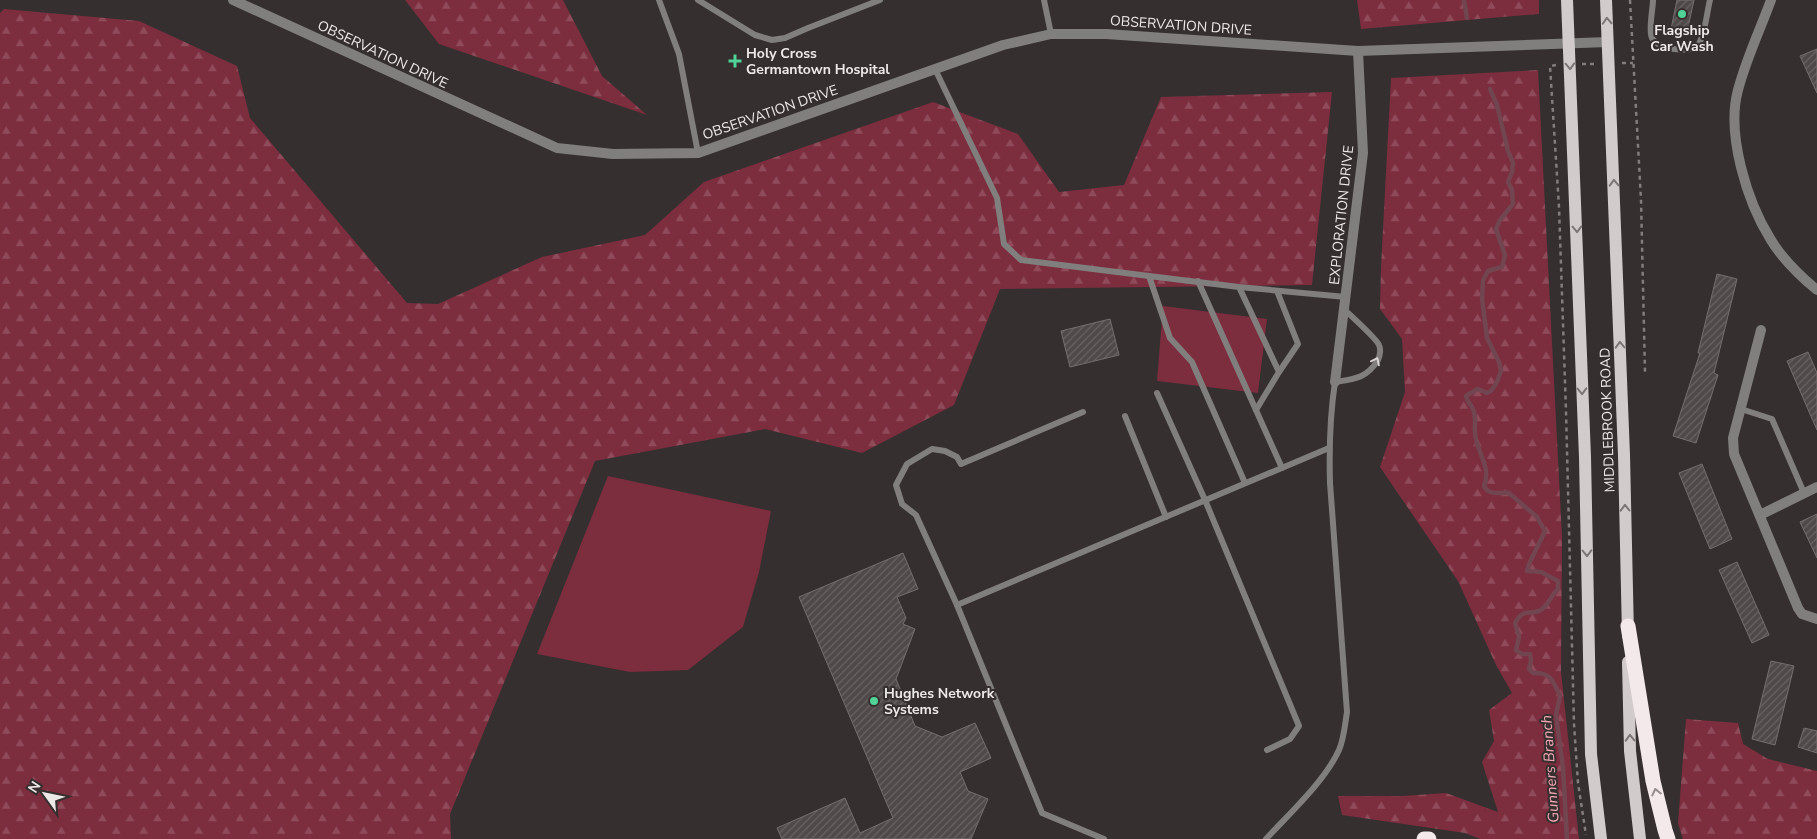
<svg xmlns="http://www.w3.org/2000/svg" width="1817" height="839" font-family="'Nunito Sans',sans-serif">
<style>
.green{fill:#7c2d3e}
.forest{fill:url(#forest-firs)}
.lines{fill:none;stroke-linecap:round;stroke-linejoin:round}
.stream{stroke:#714651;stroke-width:4.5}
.building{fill:url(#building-hatch);stroke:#766e6f}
.path{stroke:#837d7d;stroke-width:2.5;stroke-dasharray:4 4;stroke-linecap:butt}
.service{stroke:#817e7e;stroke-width:6}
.minor{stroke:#817e7e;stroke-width:10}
.tertiary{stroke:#817e7e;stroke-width:10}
.primary{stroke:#d2cbcc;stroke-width:12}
.motorway{stroke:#f3e9ea;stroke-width:15}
.oneway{stroke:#7c7576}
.oneway2{stroke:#d8d4d4}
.oneway3{stroke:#948c8c}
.poi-dot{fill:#51d397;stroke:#352f2f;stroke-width:2}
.labels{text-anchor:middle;stroke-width:4;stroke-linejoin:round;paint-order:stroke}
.street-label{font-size:14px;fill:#eee9e9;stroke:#352f2f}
.poi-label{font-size:14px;font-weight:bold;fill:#eee9e9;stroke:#352f2f;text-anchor:start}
.water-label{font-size:15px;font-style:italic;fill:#f4a9b4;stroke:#352f2f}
</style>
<defs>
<pattern id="forest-firs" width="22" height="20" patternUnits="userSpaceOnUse" patternTransform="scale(1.25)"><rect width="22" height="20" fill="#7c2d3e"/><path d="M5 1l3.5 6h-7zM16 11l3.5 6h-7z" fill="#8f4b5a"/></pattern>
<pattern id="building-hatch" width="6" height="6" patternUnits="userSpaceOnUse" patternTransform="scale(1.25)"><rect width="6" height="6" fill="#50494a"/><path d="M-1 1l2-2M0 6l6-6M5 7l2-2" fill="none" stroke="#6a6364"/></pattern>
</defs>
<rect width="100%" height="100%" fill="#352f2f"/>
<g class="green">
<polygon points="1163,306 1267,319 1258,393 1157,381"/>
<polygon points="608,476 771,511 759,572 743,627 688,670 630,672 537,654"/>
</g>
<g class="forest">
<polygon points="405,0 563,0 602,76 647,115 439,44"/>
<polygon points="1357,0 1539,0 1539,14 1361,29"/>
<polygon points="4,9 139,21 237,66 250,118 407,303 438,304 542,257 645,235 704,182 933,102 1018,134 1059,192 1124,185 1161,97 1332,92 1312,285 1000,289 954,405 862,453 765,429 595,461 450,814 451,839 0,839 0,13"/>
<polygon points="1538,70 1562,537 1561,672 1579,839 1480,839 1465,833 1342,815 1338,796 1403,796 1446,793 1498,812 1482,762 1494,741 1489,710 1512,693 1496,665 1458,581 1380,467 1405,392 1402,339 1380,309 1381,267 1391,78"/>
<polygon points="1686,719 1738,723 1743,744 1768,759 1817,771 1817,839 1683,839 1678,823"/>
</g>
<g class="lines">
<g class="stream">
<polyline points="1464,0 1467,18"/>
<path d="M1490 89 1497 105 1508 151 1513 163 1512 172 1508 182 1512 190 1513 204 1500 220 1496 229 1505 255 1502 267 1488 271 1483 280 1482 298 1487 338 1499 362 1501 371 1497 382 1491 391 1487 393 1478 389 1466 396C1467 402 1471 404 1473 409 1477 418 1474 424 1475 433 1476 452 1492 466 1484 486 1489 496 1499 492 1509 493L1537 517 1545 531 1529 564 1527 571 1541 572 1558 581V589C1550 596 1548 607 1539 611 1527 615 1524 608 1515 623L1519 637 1516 650 1522 654H1530L1531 661 1529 669 1533 673C1551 672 1553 681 1560 696L1556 715 1563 768 1567 839"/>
</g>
</g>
<g class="building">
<polygon points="1677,0 1694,0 1687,32 1671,29"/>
<polygon points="1817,49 1817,93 1800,56"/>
<polygon points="1717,274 1737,279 1714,373 1718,375 1696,443 1673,436 1700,353 1698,353"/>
<polygon points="1110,319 1119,355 1070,367 1061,331"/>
<polygon points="1808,352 1817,373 1817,430 1787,361"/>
<polygon points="1702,464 1732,539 1710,549 1679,473"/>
<polygon points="1817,514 1817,558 1800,522"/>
<polygon points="903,553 918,589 897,597 906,618 903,624 915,629 896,679 915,726 942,737 975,723 991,758 960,772 968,791 988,799 971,839 782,839 777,828 845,798 860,833 893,818 799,597"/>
<polygon points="1737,562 1769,635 1752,643 1719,570"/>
<polygon points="1771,661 1794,666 1775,745 1752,739"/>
<polygon points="1804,728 1817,731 1817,753 1798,747"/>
</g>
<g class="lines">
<g class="path">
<polyline points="1630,0 1641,200 1645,372"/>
<polyline points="1622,63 1633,63"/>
<polyline points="1582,64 1596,64"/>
<polyline points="1556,65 1550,66 1559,207 1566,411 1574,724 1578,783 1586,835"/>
</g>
<g class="service">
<polyline points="659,0 679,54 698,153"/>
<polyline points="698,0 755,35 772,40 785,38 808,28 880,0"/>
<polyline points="1044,0 1051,34"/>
<path d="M1653 0C1653 9 1648 31 1652 38 1658 49 1690 54 1698 45 1705 36 1707 11 1710 0"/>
<polyline points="935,69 997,198 1004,244 1021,260 1149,276"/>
<polyline points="1198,281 1282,468"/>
<polyline points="1239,287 1279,372 1256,410"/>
<polyline points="1277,291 1298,344 1279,372"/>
<polyline points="1157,393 1205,500 1299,726 1290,739 1267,750"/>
<polyline points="1741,409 1772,419 1804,493"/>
<polyline points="1083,412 961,464 957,457 945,451 932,449 907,464 896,485 902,504 916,515 957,605 1042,813 1104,839"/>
<polyline points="1125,416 1166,517"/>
<polyline points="1245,483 1192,362 1170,338 1149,276 1239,287 1346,297"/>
<polyline points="957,605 1329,448"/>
<path d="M1266 839C1289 814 1325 781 1339 750 1344 739 1345 724 1347 712L1330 483C1329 449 1330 415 1335 382 1355 379 1367 378 1378 360 1380 356 1381 349 1379 345 1377 339 1351 316 1344 309"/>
</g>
<g class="minor">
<path d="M1771 0C1760 30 1746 59 1738 90 1726 134 1747 202 1771 240 1782 258 1800 276 1817 290"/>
<polyline points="1761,330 1733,438 1734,454 1798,608 1802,614 1817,619"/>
<polyline points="1335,382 1363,153 1358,51"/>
<polyline points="1760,515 1817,487"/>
</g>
<polyline class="tertiary" points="233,0 557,148 613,154 698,153 1003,45 1051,34 1106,34 1358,51 1608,42"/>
<g class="primary">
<polyline points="1567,0 1585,457 1591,754 1601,839"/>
<polyline points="1606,0 1624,455 1628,635"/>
<polyline points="1628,662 1630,751 1640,839"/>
</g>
<g class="motorway">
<polyline points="1628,626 1653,781 1665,830 1668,839"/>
<polyline points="1424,839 1429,839"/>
</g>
</g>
<defs><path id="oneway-chevron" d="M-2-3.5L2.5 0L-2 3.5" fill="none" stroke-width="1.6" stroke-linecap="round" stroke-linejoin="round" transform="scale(1.25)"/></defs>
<g class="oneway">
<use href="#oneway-chevron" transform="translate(1607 21) rotate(-93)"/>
<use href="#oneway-chevron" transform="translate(1570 66) rotate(88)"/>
<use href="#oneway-chevron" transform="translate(1614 183) rotate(-92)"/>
<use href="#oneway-chevron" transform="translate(1577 229) rotate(88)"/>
<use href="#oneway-chevron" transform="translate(1620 345) rotate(-92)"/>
<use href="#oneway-chevron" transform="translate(1582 391) rotate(88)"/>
<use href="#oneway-chevron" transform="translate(1625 508) rotate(-91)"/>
<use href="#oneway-chevron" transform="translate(1587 553) rotate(89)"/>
<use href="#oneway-chevron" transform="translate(1630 738) rotate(-91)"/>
</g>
<use class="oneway2" href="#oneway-chevron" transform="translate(1376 361) rotate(-64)"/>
<use class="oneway3" href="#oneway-chevron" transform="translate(1656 792) rotate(-103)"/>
<g class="poi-dot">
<circle cx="1682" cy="14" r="5"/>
<path d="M732.5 53.5h5v5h5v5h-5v5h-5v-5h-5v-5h5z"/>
<circle cx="874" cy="701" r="5"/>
</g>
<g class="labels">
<g class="street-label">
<text transform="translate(1181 25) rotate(4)" y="5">OBSERVATION DRIVE</text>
<text transform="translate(383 54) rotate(25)" y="5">OBSERVATION DRIVE</text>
<text transform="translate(770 112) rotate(-19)" y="5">OBSERVATION DRIVE</text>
<text transform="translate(1341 215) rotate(-84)" y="5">EXPLORATION DRIVE</text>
<text transform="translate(1607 420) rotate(-92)" y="5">MIDDLEBROOK ROAD</text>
</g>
<g class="poi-label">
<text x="1682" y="35" text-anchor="middle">Flagship<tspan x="1682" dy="16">Car Wash</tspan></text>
<text x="746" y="58">Holy Cross<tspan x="746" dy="16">Germantown Hospital</tspan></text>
<text x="884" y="698">Hughes Network<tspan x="884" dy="16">Systems</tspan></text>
</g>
<g class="water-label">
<text transform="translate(1550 769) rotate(-94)" y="5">Gunners Branch</text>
</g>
</g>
<g transform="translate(45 794) rotate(303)" stroke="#352f2f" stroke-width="4" paint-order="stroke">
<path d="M0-4L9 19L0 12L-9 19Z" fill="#eee9e9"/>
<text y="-8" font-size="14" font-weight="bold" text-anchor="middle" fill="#eee9e9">N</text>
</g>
</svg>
